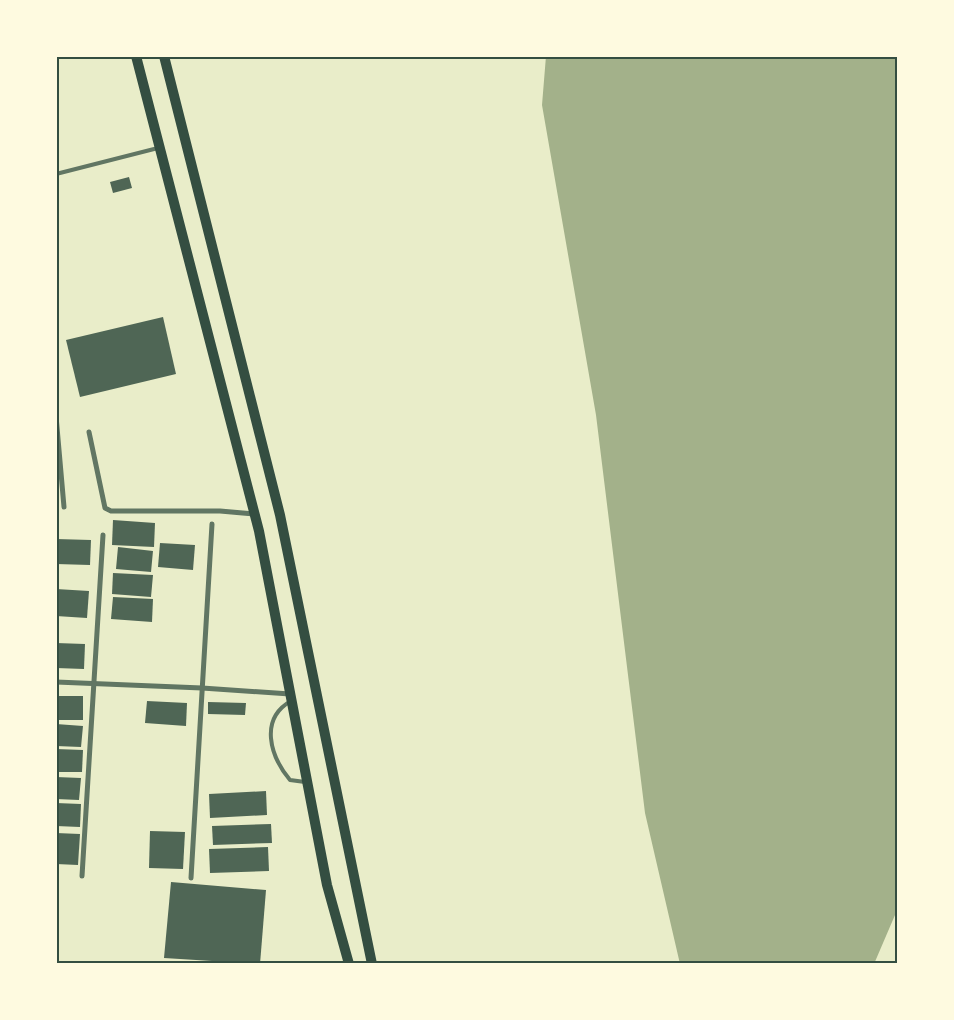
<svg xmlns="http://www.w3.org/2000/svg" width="954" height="1020" font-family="Ubuntu,sans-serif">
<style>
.water{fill:#a3b18a}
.building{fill:#4f6655}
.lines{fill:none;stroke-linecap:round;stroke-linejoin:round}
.service{stroke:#617663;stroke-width:4}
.minor{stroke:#617663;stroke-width:5}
.secondary{stroke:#344e41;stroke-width:10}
.neatline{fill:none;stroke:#344e41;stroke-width:2}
</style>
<rect width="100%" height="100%" fill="#e9edc9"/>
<polygon class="water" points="546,56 898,56 898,908 874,964 680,964 645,813 596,415 542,105"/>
<g class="building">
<polygon points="129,177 132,188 113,193 110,182"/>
<polygon points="163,317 176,374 80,397 66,340"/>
<polygon points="113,520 155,523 154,547 112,545"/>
<polygon points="56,539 91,540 90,565 56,564"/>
<polygon points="160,543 195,545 193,570 158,567"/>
<polygon points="118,547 153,551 151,572 116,569"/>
<polygon points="113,573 153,575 151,597 112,594"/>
<polygon points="56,589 89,591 87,618 56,616"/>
<polygon points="113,597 153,599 152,622 111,619"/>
<polygon points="56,643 85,644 84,669 56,668"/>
<rect x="56" y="696" width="27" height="24"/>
<polygon points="147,701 187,703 186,726 145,723"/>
<polygon points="208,702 246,703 245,715 208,714"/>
<polygon points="56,724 83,726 81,747 56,746"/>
<polygon points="56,749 83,750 82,772 56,772"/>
<polygon points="56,777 81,778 79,800 56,799"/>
<polygon points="266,791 267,815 210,818 209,794"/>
<polygon points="56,803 81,804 80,827 56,826"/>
<polygon points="271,824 272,843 213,845 212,826"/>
<polygon points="150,831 185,832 183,869 149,868"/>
<polygon points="56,833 80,834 78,865 56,864"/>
<polygon points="268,847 269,871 210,873 209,849"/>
<polygon points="171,882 266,890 260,964 164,958"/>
</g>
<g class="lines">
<g class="service">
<polyline points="56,174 158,148"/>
<path d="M291 701C259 719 270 756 290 780L305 782"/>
</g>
<g class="minor">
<polyline points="56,416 64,507"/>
<polyline points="89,432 105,508 111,511 220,511 254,514"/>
<polyline points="56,682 202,688 290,694"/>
<polyline points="82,876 103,535"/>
<polyline points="191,878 212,524"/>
</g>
<g class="secondary">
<polyline points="136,56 259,531 327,885 349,964"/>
<polyline points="164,56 280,515 372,964"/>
</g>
</g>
<rect width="954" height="1020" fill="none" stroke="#fefae0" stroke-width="115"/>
<rect x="58" y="58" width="838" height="904" class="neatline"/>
</svg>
